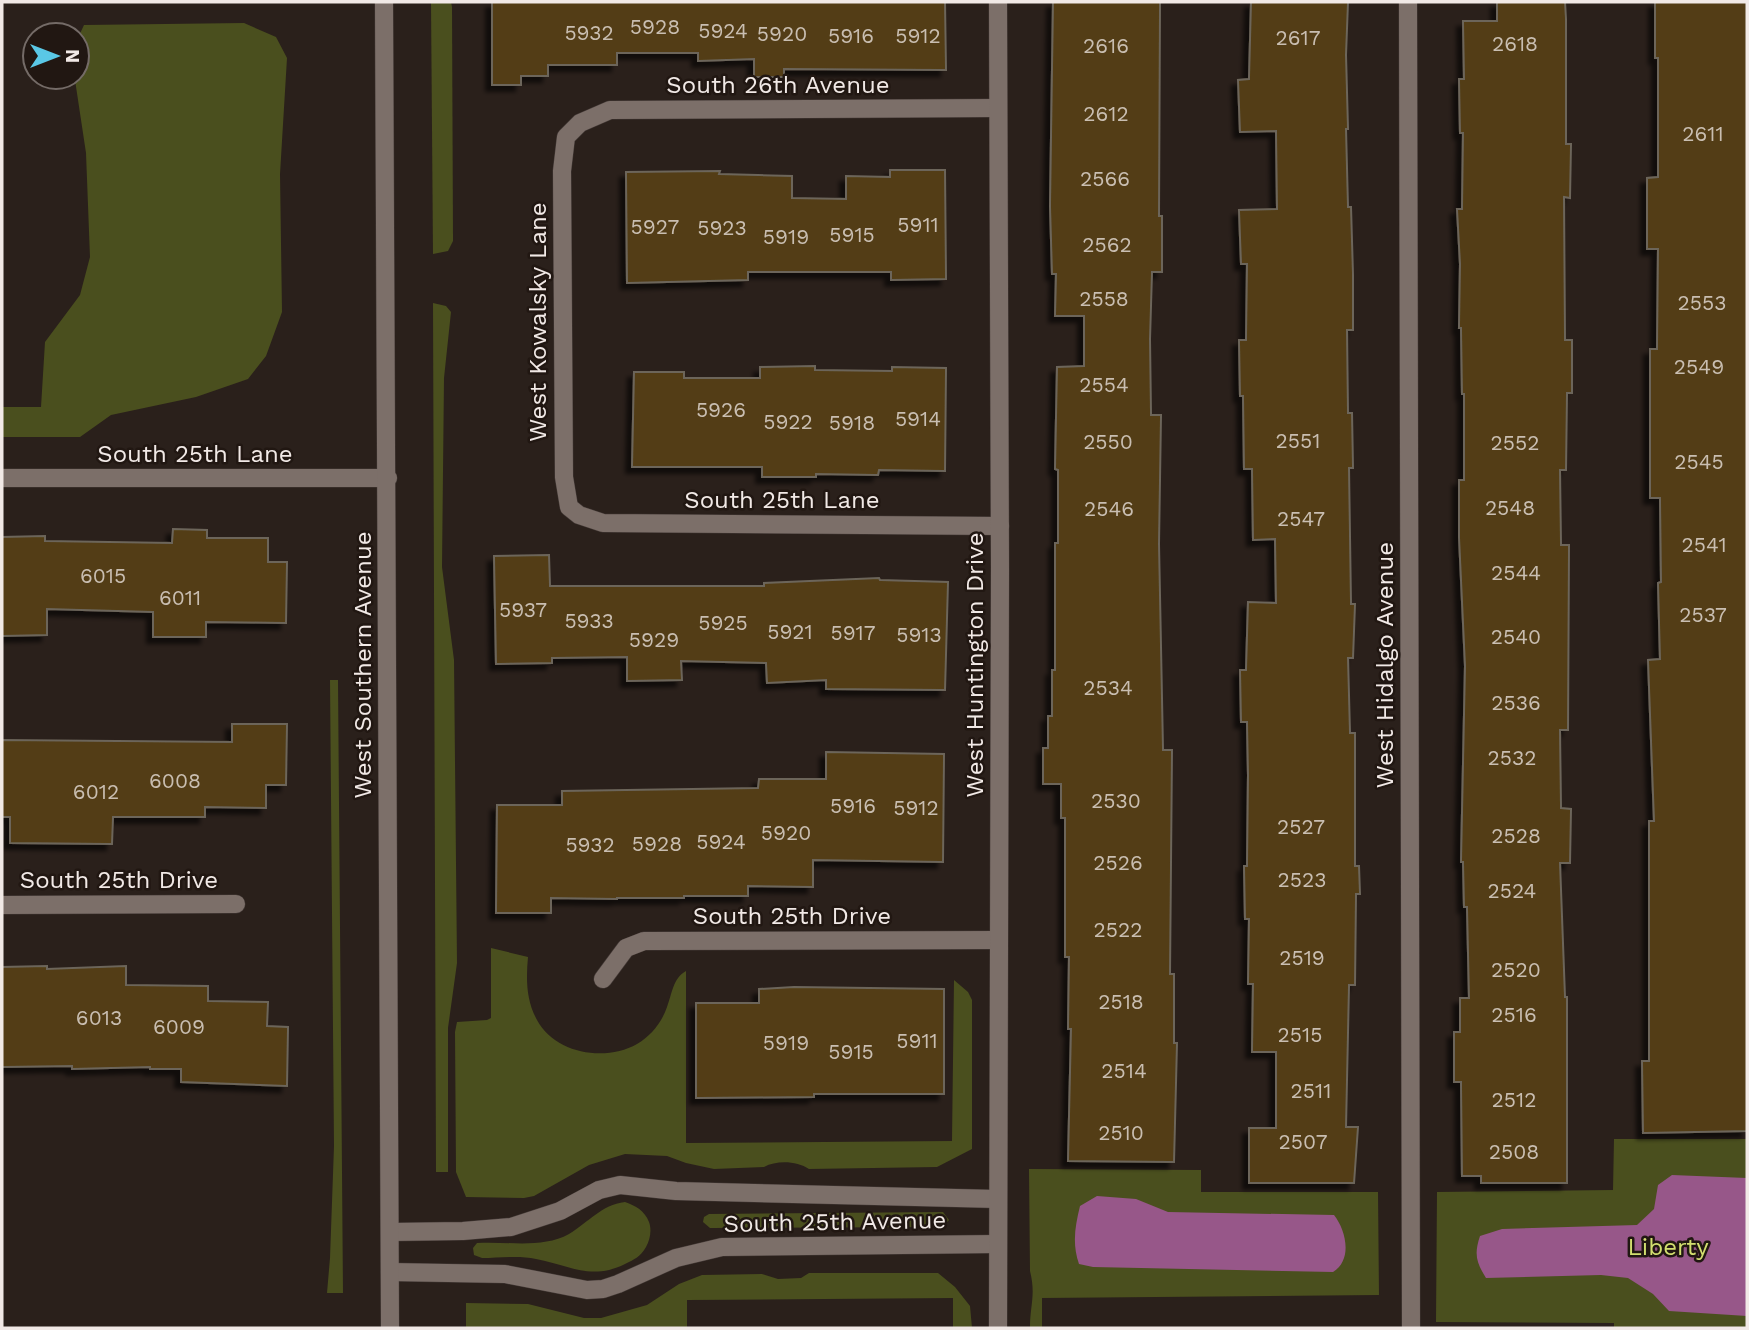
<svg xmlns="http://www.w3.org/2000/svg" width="1749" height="1330" font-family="'Work Sans',sans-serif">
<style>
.green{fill:#4a4f1e}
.water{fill:#975789}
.building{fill:#523c13;stroke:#6c655a;stroke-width:2;filter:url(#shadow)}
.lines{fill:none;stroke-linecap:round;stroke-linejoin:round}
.minor-casing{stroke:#443a37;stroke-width:19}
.secondary-casing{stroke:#443a37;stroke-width:19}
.minor{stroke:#7c6f69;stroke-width:18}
.secondary{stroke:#7c6f69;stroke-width:18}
.labels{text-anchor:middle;stroke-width:5;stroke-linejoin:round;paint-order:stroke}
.number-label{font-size:21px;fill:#c9beb1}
.street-label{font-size:24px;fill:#f1e9e6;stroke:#211712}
.park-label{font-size:24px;fill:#d2de6f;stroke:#211712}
</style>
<defs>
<filter id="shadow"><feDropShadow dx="-6" dy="6" stdDeviation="2" flood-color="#0009"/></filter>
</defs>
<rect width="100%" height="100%" fill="#2a201b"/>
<g class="green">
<polygon points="431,2 451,2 452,7 453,241 448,251 433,254"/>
<polygon points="244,23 276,37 287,58 280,174 282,312 266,356 248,379 196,397 111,415 80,437 2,437 2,407 41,407 45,342 80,295 90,257 86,153 75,80 75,77 77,77 77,40 84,25"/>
<polygon points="433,303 446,306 451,312 444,378 442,567 454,660 457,963 448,1028 448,1172 436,1172"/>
<polygon points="330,680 338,680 343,1293 327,1293 330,1258 334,1146"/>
<path d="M491 948 528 957C526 979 526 1000 537 1020 555 1054 606 1062 637 1044 651 1036 662 1022 667 1007 672 994 673 978 686 971V1143L952 1141 954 980 968 992 972 1000V1149L937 1167 809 1169C797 1161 777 1160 764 1167L714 1169 686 1163 667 1156 625 1154 589 1165 534 1196 524 1198 466 1197 456 1172 455 1032 457 1022 487 1020 491 1018Z"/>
<polygon points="1614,1139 1747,1139 1747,1328 1614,1328 1614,1323 1436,1322 1437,1192 1613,1190"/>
<path d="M1029 1169 1201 1170V1192H1378L1379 1295 1042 1298V1328H1030C1030 1305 1036 1295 1030 1271Z"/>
<path d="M625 1202C636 1206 644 1210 649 1222 652 1230 650 1240 646 1247 640 1257 635 1259 625 1264 591 1281 569 1265 536 1259 519 1255 499 1258 482 1258L474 1255 473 1248 477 1243C507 1241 542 1249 569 1234 589 1222 601 1205 625 1202Z"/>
<polygon points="943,1212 949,1220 943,1227 710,1228 703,1222 704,1217 709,1214"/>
<polygon points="809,1273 938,1273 955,1287 970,1306 972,1328 953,1328 953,1298 687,1300 687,1328 466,1328 466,1303 528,1304 584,1318 601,1318 647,1305 679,1284 702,1275 762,1274 778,1279 801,1278"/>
</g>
<g class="water">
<path d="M1672 1175 1747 1178V1316L1669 1311 1653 1294 1628 1278 1601 1275 1486 1278C1476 1262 1474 1254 1480 1236L1502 1229 1637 1225 1654 1209 1658 1185Z"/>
<path d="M1097 1196 1136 1199 1168 1212 1334 1215C1346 1230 1353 1260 1333 1272L1093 1267 1079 1264C1072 1243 1075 1227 1080 1206Z"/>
</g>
<g class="building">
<polygon points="492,2 945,2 946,70 784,69 784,77 754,77 754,59 698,61 698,53 617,53 617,65 548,65 548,76 521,76 521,85 492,85"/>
<polygon points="1053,2 1160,2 1159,216 1162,216 1162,272 1152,272 1150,339 1151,415 1161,415 1159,544 1163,750 1172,750 1170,974 1174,974 1174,1043 1177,1043 1174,1162 1068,1161 1071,1029 1068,1029 1069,957 1065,957 1065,818 1061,818 1061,784 1043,784 1043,748 1048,748 1048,716 1052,716 1052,670 1055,670 1055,543 1058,543 1058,470 1055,469 1057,367 1084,366 1084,316 1055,316 1056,274 1052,274 1050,206"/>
<polygon points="1251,2 1348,2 1346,55 1348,129 1346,129 1348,207 1351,207 1353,275 1353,330 1347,330 1348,413 1352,413 1353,468 1349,468 1351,604 1355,604 1353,658 1348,658 1350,733 1355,733 1355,866 1359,866 1360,894 1356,894 1355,985 1349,985 1346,1127 1358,1127 1354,1183 1249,1183 1249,1128 1276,1128 1276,1052 1252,1052 1253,984 1248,984 1249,919 1245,919 1244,866 1247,866 1248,775 1247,722 1241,722 1240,670 1246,670 1248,602 1276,603 1275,539 1253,540 1252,469 1244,469 1243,396 1240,396 1239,340 1246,340 1247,264 1241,264 1239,210 1277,209 1276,131 1240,132 1238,80 1249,79"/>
<polygon points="1497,2 1565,2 1566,19 1566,144 1571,144 1570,198 1564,197 1565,340 1572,340 1572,393 1567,393 1566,470 1560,470 1561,545 1569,545 1568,730 1560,730 1561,808 1571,809 1570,863 1560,863 1565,997 1567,997 1567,1183 1481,1183 1481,1176 1462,1176 1461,1082 1454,1082 1454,1032 1460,1032 1460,998 1469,998 1467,907 1464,907 1463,862 1461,862 1465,666 1459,537 1459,480 1464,480 1464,394 1462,394 1461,328 1459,328 1460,264 1457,209 1462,209 1463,133 1460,133 1459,79 1464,79 1463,21 1497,21"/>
<polygon points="1655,2 1747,2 1747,1131 1643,1133 1642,1061 1649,1061 1649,821 1654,821 1648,660 1660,659 1658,583 1661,582 1660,498 1650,498 1650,349 1657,349 1658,249 1647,249 1647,178 1658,177 1658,58 1655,58"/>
<polygon points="890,170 945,170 946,279 891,280 891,272 748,272 748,280 627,283 626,172 720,171 719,174 792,176 792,198 846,199 846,176 890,177"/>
<polygon points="815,366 815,370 892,371 892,367 946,368 945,471 879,470 878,475 816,474 816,477 762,477 762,467 632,467 634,372 684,372 684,378 760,378 760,367"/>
<polygon points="173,529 207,530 207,538 268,538 268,562 287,562 286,623 206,622 206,637 153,637 153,612 47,609 47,635 2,636 2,537 45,536 45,541 172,543"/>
<polygon points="549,555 550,586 764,586 764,583 879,578 880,580 948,582 945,690 826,689 826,680 767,683 766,663 681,661 682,680 627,681 627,657 552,658 552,663 496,664 494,556"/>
<polygon points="232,724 287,724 286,785 266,785 266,808 205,807 205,817 113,817 112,844 10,843 10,817 2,817 2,740 232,742"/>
<polygon points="826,752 944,754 943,862 813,860 813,887 748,886 748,896 684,896 684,898 617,898 617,899 551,898 551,913 496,913 497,805 562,805 562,791 758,788 759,779 826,779"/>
<polygon points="47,966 47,969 126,966 126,985 208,986 208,1001 268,1002 267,1026 288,1027 287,1086 181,1082 181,1069 150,1069 150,1067 72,1069 72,1066 2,1067 2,967"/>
<polygon points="794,987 944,989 944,1094 814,1094 814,1097 696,1098 696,1003 759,1003 759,989"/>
</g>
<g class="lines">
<defs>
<g id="minor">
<polyline points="1408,2 1411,1328"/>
<polyline points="997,108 610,110 580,123 566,137 562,171 564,477 569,507 579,515 603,523 1000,526"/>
<polyline points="2,478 388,478"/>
<polyline points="2,905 236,904"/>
<polyline points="603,979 626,948 644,941 998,940"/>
<polyline points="390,1232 463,1231 511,1227 560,1211 599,1190 620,1185 676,1191 997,1199"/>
<polyline points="390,1272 505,1274 587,1290 603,1289 618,1284 676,1258 722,1247 997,1244"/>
<polyline points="998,1328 1000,569 998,2"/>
</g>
<polyline id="secondary" points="384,2 390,1328"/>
</defs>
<use href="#minor" class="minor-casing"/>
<use href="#secondary" class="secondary-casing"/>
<use href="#minor" class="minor"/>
<use href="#secondary" class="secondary"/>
</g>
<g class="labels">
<g class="number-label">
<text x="655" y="34">5928</text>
<text x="723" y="38">5924</text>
<text x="589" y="40">5932</text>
<text x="782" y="41">5920</text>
<text x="851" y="43">5916</text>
<text x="918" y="43">5912</text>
<text x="1298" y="45">2617</text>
<text x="1515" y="51">2618</text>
<text x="1106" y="53">2616</text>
<text x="1106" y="121">2612</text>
<text x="1703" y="141">2611</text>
<text x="1105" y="186">2566</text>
<text x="918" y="232">5911</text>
<text x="655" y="234">5927</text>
<text x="722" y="235">5923</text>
<text x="852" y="242">5915</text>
<text x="786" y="244">5919</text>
<text x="1107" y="252">2562</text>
<text x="1104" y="306">2558</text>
<text x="1702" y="310">2553</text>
<text x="1699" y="374">2549</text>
<text x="1104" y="392">2554</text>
<text x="721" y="417">5926</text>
<text x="918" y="426">5914</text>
<text x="788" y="429">5922</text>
<text x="852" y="430">5918</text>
<text x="1298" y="448">2551</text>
<text x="1108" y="449">2550</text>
<text x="1515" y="450">2552</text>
<text x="1699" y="469">2545</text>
<text x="1510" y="515">2548</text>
<text x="1109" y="516">2546</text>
<text x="1301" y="526">2547</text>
<text x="1704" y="552">2541</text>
<text x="1516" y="580">2544</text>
<text x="103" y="583">6015</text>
<text x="180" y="605">6011</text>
<text x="523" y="617">5937</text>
<text x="1703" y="622">2537</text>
<text x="589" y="628">5933</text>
<text x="723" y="630">5925</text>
<text x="790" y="639">5921</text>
<text x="853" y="640">5917</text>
<text x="919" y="642">5913</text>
<text x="1516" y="644">2540</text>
<text x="654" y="647">5929</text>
<text x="1108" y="695">2534</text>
<text x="1516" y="710">2536</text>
<text x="1512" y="765">2532</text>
<text x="175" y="788">6008</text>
<text x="96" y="799">6012</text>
<text x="1116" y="808">2530</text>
<text x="853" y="813">5916</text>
<text x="916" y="815">5912</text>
<text x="1301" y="834">2527</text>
<text x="786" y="840">5920</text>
<text x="1516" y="843">2528</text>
<text x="721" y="849">5924</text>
<text x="657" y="851">5928</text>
<text x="590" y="852">5932</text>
<text x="1118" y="870">2526</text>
<text x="1302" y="887">2523</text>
<text x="1512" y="898">2524</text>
<text x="1118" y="937">2522</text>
<text x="1302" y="965">2519</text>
<text x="1516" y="977">2520</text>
<text x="1121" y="1009">2518</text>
<text x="1514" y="1022">2516</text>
<text x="99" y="1025">6013</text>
<text x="179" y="1034">6009</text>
<text x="1300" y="1042">2515</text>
<text x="917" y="1048">5911</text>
<text x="786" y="1050">5919</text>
<text x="851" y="1059">5915</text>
<text x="1124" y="1078">2514</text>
<text x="1311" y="1098">2511</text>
<text x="1514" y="1107">2512</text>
<text x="1121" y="1140">2510</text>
<text x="1303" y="1149">2507</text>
<text x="1514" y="1159">2508</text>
</g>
<g class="street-label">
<text x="778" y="93">South 26th Avenue</text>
<text transform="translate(538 322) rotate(-90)" y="8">West Kowalsky Lane</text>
<text x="195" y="462">South 25th Lane</text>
<text x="782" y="508">South 25th Lane</text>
<text transform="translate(363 665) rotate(-90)" y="8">West Southern Avenue</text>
<text transform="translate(975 665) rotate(-90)" y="8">West Huntington Drive</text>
<text transform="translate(1385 665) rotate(-90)" y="8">West Hidalgo Avenue</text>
<text x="119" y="888">South 25th Drive</text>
<text x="792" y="924">South 25th Drive</text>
<text transform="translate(835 1222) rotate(-1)" y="8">South 25th Avenue</text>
</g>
<g class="park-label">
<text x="1668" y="1255">Liberty</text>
</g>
</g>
<rect width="1749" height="1330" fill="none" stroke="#f1e9e6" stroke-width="7"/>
<g transform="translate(56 56) rotate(90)"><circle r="33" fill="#211712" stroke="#746b67" stroke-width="2"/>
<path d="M0-5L12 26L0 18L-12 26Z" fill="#5ac8e6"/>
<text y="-10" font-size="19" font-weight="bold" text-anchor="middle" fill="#f1e9e6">N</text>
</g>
</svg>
